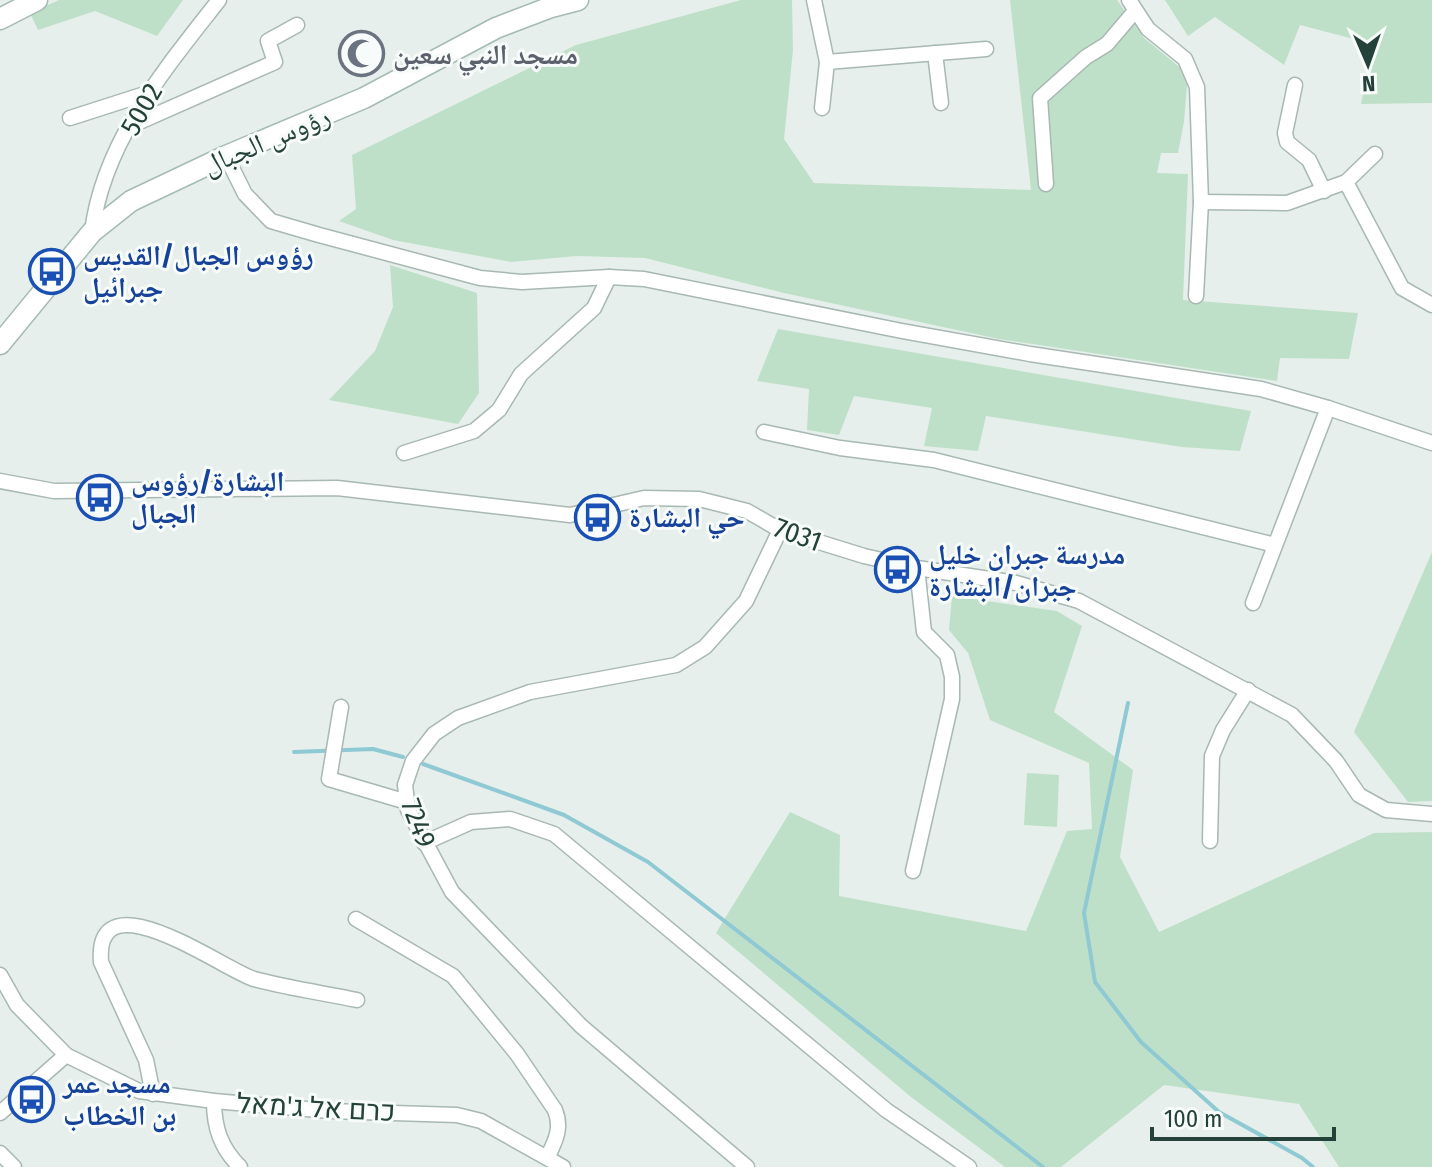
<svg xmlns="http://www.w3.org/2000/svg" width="1432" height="1167" font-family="'Fira Sans Condensed','Noto Naskh Arabic',Heebo,sans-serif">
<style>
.green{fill:#bfe0c8}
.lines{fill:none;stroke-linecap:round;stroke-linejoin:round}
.stream{stroke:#8ec9d4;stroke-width:4}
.street-casing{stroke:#a8b8b2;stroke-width:17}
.secondary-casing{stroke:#a4bbb3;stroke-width:23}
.street{stroke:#fff;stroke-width:14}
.secondary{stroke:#fff;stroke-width:20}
.labels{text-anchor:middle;stroke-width:6;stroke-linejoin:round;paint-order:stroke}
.worship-label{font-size:28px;font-weight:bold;fill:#5b616d;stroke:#f7fbf9;text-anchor:start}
.street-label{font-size:28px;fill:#24423a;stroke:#f7fbf9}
.transit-label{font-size:28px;font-weight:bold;fill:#164399;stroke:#f7fbf9;text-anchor:start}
</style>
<rect width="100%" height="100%" fill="#e6efeb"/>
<g class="green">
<polygon points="59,0 183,0 157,36 95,11 38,30 30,13"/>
<polygon points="741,0 792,0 793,50 784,139 814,183 1031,190 1010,0 1117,0 1144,38 1188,74 1184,122 1178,153 1161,153 1157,173 1188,174 1183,300 1358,313 1349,359 1280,358 1277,381 999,339 784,293 645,258 576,256 511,262 393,240 339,221 356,209 352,155 576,45"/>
<polygon points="1165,0 1432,0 1432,103 1361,104 1373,44 1300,25 1284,65 1215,17 1188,36"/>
<polygon points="390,265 477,293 479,393 458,424 329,400 375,351 393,307"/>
<polygon points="778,329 1251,411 1240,451 1182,447 986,416 978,451 924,446 932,408 854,396 839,435 807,430 809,389 757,381"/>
<polygon points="1432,552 1432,801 1408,802 1354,732"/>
<polygon points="952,596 1057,611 1082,626 1054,712 1133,770 1120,857 1159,932 1374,833 1432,832 1432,1167 1339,1167 1299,1104 1164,1085 1061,1167 1005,1167 911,1097 716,933 790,812 840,835 839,896 1026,931 1067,831 1092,829 1089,763 990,720 968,653 949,630"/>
<polygon points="1027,773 1059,775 1057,827 1024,825"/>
</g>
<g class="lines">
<g class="stream">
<polyline points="1128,703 1084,913 1095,982 1141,1042 1219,1112 1302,1158 1313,1167"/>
<polyline points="294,752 373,749 403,757"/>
<polyline points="423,764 564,815 648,862 1043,1167"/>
</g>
<defs>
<g id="street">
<polyline points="814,0 827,62 822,108"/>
<polyline points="1129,0 1148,29 1185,59 1197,87 1201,202 1196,296"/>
<polyline points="935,53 941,103"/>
<polyline points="827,62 986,49"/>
<polyline points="1295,85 1285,133 1287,142 1309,160 1324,191"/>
<polyline points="70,118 151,92"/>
<polyline points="128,127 275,62 268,41 297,25"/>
<polyline points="226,156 245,194 271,221 319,235 480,278 522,282 609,277 644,279 902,331 1030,354 1261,389 1328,408 1432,443"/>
<polyline points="1346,182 1402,288 1432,305"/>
<polyline points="1046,184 1040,98 1086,57 1107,44 1135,11"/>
<polyline points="1201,202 1287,203 1346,182 1375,154"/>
<path d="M92 232C103 142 165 69 219 0"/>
<polyline points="764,432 840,448 934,460 1275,545"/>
<polyline points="404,453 474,431 499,410 521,374 594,308 609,277"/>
<polyline points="0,481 54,491 337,488 570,515 644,498 699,499 747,511 780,530 864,556 917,568 1016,583 1079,601 1292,715 1336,761 1359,795 1386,810 1432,814"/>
<polyline points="1253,603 1328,408"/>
<polyline points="341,707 329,779 407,802"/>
<polyline points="1210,841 1212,756 1223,730 1248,690"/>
<polyline points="424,843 471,822 510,819 554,834 886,1110 969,1167"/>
<polyline points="913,871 952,699 952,677 947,655 924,632 917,568"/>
<path d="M356 919 453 976 517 1054 555 1110C562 1127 556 1140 548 1156"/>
<polyline points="0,975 17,1005 66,1055 139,1091 214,1101 329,1111 457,1115 481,1121 563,1167"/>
<path d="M153 1094 146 1060 101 962C94 874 224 970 254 979 288 988 323 993 357 1000"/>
<path d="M214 1101C214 1128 221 1148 240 1167"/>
<polyline points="0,1113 66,1055"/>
<polyline points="0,1153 14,1167"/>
<polyline points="747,1167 581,1026 452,892 408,810 405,785 413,761 434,734 458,718 530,692 676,665 705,647 746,601 780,530"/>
</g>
<g id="secondary">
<polyline points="0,19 37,0"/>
<polyline points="0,344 92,232 131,201 226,156 364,98 496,28 551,7 578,0"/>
</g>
</defs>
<use href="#street" class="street-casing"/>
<use href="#secondary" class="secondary-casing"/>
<use href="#street" class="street"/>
<use href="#secondary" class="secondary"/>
</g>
<defs>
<symbol id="mosque-ring" viewBox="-11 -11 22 22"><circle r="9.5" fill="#f7fbf9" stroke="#6b7280" stroke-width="1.5"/><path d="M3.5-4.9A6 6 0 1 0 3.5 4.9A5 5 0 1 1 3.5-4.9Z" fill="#6b7280"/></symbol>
<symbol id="bus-ring" viewBox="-11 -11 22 22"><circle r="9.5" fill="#f7fbf9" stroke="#1a4fb4" stroke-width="1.5"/><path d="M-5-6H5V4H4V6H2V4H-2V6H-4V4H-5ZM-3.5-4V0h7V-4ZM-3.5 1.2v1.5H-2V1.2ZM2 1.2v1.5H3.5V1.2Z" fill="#1a4fb4"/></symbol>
</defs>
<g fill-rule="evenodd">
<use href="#mosque-ring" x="336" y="28" width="51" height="51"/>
<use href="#bus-ring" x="26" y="246" width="51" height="51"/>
<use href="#bus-ring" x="74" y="472" width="51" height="51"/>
<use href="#bus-ring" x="572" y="492" width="51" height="51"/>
<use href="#bus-ring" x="872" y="544" width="51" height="51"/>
<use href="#bus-ring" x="6" y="1074" width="51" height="51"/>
</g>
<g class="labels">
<g class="worship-label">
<text x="393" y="64">مسجد النبي سعين</text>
</g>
<g class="street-label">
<text transform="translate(141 109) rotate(-60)" y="10">5002</text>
<text transform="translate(266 140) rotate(-23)" y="10">رؤوس الجبال</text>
<text transform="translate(798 534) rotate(20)" y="10">7031</text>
<text transform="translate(419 823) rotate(69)" y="10">7249</text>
<text transform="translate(316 1107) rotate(3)" y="10">כרם אל ג'מאל</text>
</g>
<g class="transit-label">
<text x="83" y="265">رؤوس الجبال/القديس<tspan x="83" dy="32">جبرائيل</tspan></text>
<text x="131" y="491">البشارة/رؤوس<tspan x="131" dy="32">الجبال</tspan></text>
<text x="629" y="527">حي البشارة</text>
<text x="929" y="564">مدرسة جبران خليل<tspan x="929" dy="32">جبران/البشارة</tspan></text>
<text x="63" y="1093">مسجد عمر<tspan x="63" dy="32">بن الخطاب</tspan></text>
</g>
</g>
<g transform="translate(1368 64) rotate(178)" stroke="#f7fbf9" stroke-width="6" paint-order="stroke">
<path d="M0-6L14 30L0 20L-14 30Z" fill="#24423a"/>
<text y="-12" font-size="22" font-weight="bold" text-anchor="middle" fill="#24423a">N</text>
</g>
<path d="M1152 1127v12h182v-12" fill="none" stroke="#24423a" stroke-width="4"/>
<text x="1164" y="1127" font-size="24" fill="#24423a" stroke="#f7fbf9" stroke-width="6" paint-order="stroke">100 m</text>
</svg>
